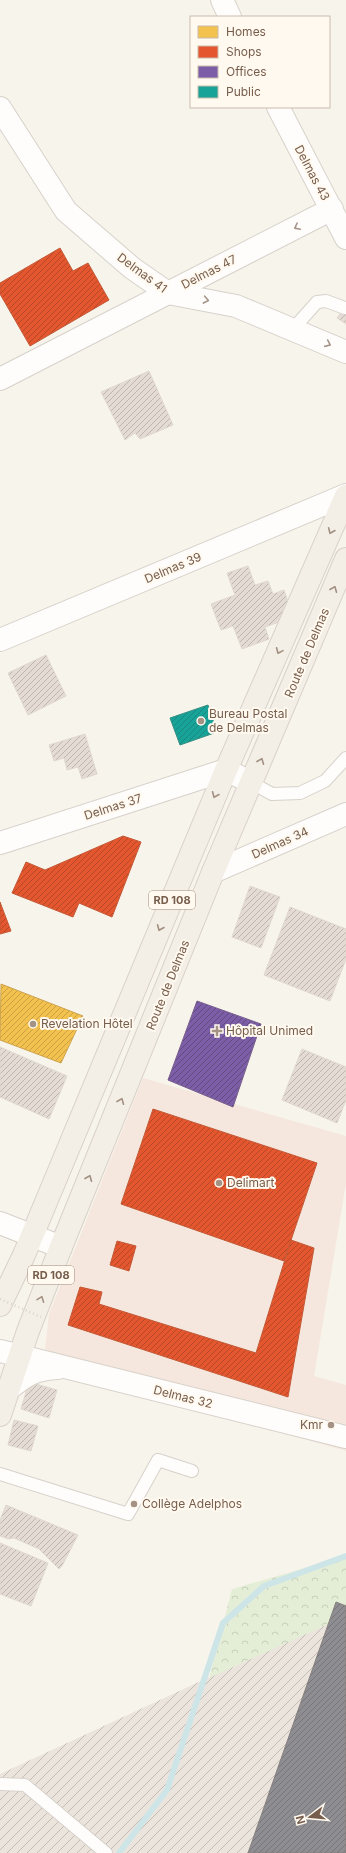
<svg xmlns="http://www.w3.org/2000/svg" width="346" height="1853" font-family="Inter,sans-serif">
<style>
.commercial{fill:#f5e7dd}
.industrial{fill:url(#industrial-furrows)}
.park{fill:url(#park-crowns)}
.homes{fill:url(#homes-hatch);stroke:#cda34d}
.shops{fill:url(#shops-hatch);stroke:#c35937}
.offices{fill:url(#offices-hatch);stroke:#7a5e8c}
.public{fill:url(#public-hatch);stroke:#348e81}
.industry{fill:url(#industry-hatch);stroke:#867f7d}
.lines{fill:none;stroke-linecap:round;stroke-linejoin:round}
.stream{stroke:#cee5e8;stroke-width:6}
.building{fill:url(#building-hatch);stroke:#e0d8cf}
.lane-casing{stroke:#d7d1ca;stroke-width:14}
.street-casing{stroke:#d7d1ca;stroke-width:24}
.secondary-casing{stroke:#d8d1ca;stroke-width:24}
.primary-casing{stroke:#d9d1ca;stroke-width:24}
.lane{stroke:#fefdfc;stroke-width:12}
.street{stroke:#fefdfc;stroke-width:22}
.secondary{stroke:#fefdfc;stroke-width:22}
.primary{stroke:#f3eee6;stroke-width:22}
.path-bridge{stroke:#dad4cf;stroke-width:2.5;stroke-dasharray:1 3;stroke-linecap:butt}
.oneway{stroke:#a6958a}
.oneway2{stroke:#a29082}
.poi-dot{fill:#a49284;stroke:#fff9ef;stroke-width:1.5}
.labels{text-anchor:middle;stroke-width:4;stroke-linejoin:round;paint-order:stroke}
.shield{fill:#fff9ef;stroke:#a08c7d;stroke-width:1}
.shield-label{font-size:11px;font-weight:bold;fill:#775d4c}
.street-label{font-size:12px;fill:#775d4c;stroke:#fff9ef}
.poi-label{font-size:12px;fill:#775d4c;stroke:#fff9ef;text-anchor:start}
</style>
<defs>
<pattern id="industrial-furrows" width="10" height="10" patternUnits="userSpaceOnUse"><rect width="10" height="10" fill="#ebe4dd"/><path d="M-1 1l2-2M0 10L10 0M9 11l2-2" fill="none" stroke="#c3bcb5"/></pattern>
<pattern id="park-crowns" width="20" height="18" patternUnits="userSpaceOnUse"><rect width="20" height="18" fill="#e4eed7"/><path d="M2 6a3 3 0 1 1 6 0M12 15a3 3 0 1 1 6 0" fill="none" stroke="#c7ceba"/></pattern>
<pattern id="homes-hatch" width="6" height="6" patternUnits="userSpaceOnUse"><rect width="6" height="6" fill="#f2c14e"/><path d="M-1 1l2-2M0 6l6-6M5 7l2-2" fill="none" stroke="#c9a043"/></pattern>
<pattern id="shops-hatch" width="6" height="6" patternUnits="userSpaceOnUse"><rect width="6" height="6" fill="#e4572e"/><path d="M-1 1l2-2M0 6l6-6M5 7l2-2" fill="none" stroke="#b44828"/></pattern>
<pattern id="offices-hatch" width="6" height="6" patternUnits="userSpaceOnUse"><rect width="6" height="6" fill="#7b5ea7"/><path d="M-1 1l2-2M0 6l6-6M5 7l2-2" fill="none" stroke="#614a7c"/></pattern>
<pattern id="public-hatch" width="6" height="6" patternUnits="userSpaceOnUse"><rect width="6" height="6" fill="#17a398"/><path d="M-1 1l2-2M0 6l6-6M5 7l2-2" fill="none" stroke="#1a887e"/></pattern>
<pattern id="industry-hatch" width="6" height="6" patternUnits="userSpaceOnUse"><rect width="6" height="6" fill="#8d8d92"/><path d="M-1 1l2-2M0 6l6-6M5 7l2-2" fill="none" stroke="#787679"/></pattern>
<pattern id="building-hatch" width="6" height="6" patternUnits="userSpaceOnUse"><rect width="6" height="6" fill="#e4dcd4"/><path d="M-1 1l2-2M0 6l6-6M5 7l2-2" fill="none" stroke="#beb6ae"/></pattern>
</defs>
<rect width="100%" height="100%" fill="#f7f4ec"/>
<polygon class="commercial" points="143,1078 346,1136 346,1183 314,1376 346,1385 346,1451 190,1406 88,1379 45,1349 49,1314"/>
<polygon class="industrial" points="346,1616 346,1853 0,1853 0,1774 311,1630"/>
<polygon class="park" points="346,1556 346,1616 209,1678 232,1589"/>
<polygon class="homes" points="1,984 83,1016 61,1063 0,1040"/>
<g class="shops">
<polygon points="60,248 73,271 88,263 109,300 30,346 0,294 0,283"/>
<polygon points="123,836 141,842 112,917 79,903 73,917 12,893 26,862 45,870"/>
<polygon points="0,902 11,931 0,934"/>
<polygon points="153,1109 317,1163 284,1261 121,1204"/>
<polygon points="291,1240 314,1248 288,1397 68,1325 80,1287 102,1292 99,1304 256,1353"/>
<polygon points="117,1241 136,1246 129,1271 110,1265"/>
</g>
<polygon class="offices" points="197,1001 261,1024 233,1107 168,1080"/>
<polygon class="public" points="208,705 217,732 180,745 170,718"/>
<polygon class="industry" points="336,1602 346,1606 346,1853 248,1853"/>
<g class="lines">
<polyline class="stream" points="119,1853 167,1790 223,1623 264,1586 346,1556"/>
</g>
<g class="building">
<polygon points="346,306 346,324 337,318"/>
<polygon points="149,371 173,425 140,439 135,433 125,440 101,392"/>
<polygon points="248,566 255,585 268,581 273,594 284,590 293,617 265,627 269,639 242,649 233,626 221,630 211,604 235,595 227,573"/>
<polygon points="46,655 66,696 28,715 8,673"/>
<polygon points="85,734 97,774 82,779 78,767 67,770 64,758 54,761 49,745"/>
<polygon points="250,886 280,897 261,948 232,937"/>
<polygon points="290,907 346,929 346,959 330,1001 264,975"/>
<polygon points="0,1047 67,1076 49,1119 0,1097"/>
<polygon points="302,1049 346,1067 346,1100 337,1123 282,1100"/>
<polygon points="29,1382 57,1390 49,1418 21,1409"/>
<polygon points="14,1420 38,1426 31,1451 8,1445"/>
<polygon points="6,1505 78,1535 62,1566 59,1569 39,1549 14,1538 8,1539 0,1536 0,1520"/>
<polygon points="0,1543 48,1563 31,1606 0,1594"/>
</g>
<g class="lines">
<defs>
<g id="lane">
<polyline points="293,329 317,302 326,301 345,308"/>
<polyline points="252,783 272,794 300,793 325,781 346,758"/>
<polyline points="0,1474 128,1514 158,1460 192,1471"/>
<polyline points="0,1784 25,1785 106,1853"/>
</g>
<g id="street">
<polyline points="222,0 230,17"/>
<polyline points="278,107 346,238"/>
<polyline points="0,108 66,211 132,268 168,293 236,306 346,352"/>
<polyline points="0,379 332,209"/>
<polyline points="0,640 346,495"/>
<polyline points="0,843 226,770 252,783"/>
<polyline points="213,872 346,814"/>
<polyline points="0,1223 61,1247"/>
</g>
<g id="secondary">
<polyline points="0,1351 346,1437"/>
<path d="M9 1389C26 1375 35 1369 58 1368"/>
</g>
<g id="primary">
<polyline points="0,1305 24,1255 226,770 346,496"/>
<polyline points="0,1415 28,1331 61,1247 213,872 346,559"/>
</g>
</defs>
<use href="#lane" class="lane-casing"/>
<use href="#street" class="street-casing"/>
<use href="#secondary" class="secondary-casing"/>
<use href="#primary" class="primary-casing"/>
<use href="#lane" class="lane"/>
<use href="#street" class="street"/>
<use href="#secondary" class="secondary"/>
<use href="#primary" class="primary"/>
<polyline class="path-bridge" points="0,1299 41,1317"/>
</g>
<defs><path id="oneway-chevron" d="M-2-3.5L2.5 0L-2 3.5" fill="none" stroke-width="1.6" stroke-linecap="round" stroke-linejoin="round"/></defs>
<g class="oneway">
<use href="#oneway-chevron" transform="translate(297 227) rotate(153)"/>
<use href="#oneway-chevron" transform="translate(206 300) rotate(11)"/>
<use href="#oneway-chevron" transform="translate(328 344) rotate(24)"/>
</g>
<g class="oneway2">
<use href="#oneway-chevron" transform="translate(331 531) rotate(113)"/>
<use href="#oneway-chevron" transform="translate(334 589) rotate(-68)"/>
<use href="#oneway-chevron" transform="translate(279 651) rotate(114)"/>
<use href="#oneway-chevron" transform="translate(261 761) rotate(-68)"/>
<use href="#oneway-chevron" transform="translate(215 795) rotate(113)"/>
<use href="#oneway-chevron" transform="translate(160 928) rotate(113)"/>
<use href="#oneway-chevron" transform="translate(121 1101) rotate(-68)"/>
<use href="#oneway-chevron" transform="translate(89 1178) rotate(-68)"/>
<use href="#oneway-chevron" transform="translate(41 1299) rotate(-69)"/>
</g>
<g class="poi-dot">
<circle cx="201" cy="721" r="4"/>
<circle cx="33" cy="1024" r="4"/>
<path d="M215 1025h4v4h4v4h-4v4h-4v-4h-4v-4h4z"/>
<circle cx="219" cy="1183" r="4"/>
<circle cx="331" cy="1425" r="4"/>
<circle cx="134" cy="1504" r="4"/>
</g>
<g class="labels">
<g class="shield">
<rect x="149" y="891" width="46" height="18" rx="3"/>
<rect x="28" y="1266" width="46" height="18" rx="3"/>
</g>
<g class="shield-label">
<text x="172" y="904">RD 108</text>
<text x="51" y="1279">RD 108</text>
</g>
<g class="street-label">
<text transform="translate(312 173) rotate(62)" y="4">Delmas 43</text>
<text transform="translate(209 272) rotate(-27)" y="4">Delmas 47</text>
<text transform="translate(142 273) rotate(36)" y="4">Delmas 41</text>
<text transform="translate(173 568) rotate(-23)" y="4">Delmas 39</text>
<text transform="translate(307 653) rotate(-67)" y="4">Route de Delmas</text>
<text transform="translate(113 807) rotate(-18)" y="4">Delmas 37</text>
<text transform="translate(280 843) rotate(-24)" y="4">Delmas 34</text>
<text transform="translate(168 985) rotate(-68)" y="4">Route de Delmas</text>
<text transform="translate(183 1397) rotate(14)" y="4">Delmas 32</text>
</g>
<g class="poi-label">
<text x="209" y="718">Bureau Postal<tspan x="209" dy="14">de Delmas</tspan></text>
<text x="41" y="1028">Revelation Hôtel</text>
<text x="226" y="1035">Hôpital Unimed</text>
<text x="227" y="1187">Delimart</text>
<text x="323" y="1429" text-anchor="end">Kmr</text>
<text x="142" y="1508">Collège Adelphos</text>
</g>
</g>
<rect x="190" y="16" width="140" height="92" fill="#fff9ef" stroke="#c9bbae"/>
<rect x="198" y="26" width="20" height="12" fill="#f2c14e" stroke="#c9bbae"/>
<text x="226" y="36" font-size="12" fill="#775d4c">Homes</text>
<rect x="198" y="46" width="20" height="12" fill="#e4572e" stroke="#c9bbae"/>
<text x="226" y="56" font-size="12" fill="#775d4c">Shops</text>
<rect x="198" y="66" width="20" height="12" fill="#7b5ea7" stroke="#c9bbae"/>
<text x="226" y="76" font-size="12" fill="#775d4c">Offices</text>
<rect x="198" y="86" width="20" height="12" fill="#17a398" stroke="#c9bbae"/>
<text x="226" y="96" font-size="12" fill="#775d4c">Public</text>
<g transform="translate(310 1817) rotate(254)" stroke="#fff9ef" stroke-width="3" paint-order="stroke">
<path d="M0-3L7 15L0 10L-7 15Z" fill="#775d4c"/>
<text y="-6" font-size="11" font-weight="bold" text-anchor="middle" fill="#775d4c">N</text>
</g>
</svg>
